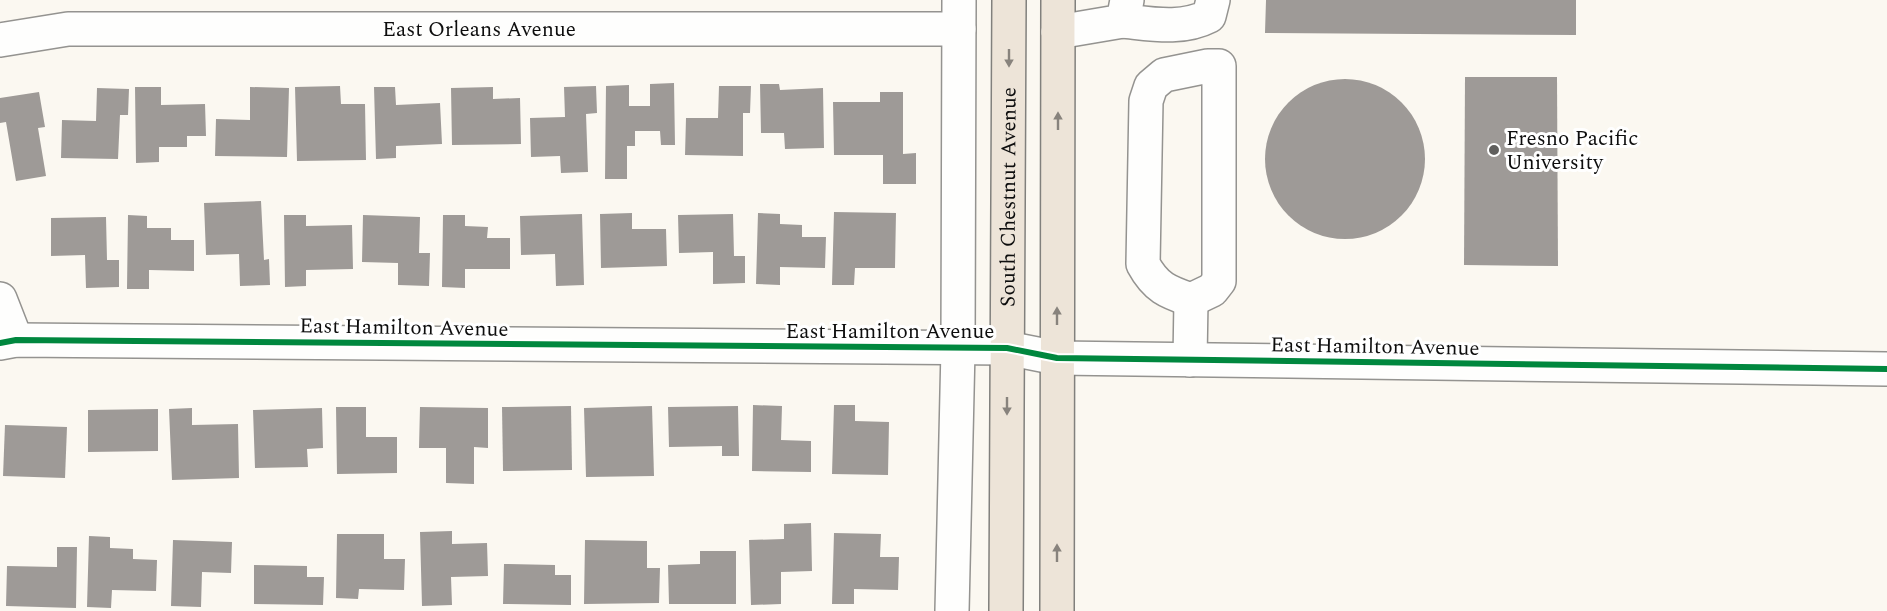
<svg xmlns="http://www.w3.org/2000/svg" width="1887" height="611" font-family="Spectral,serif">
<style>
.building{fill:#9e9a97}
.lines{fill:none;stroke-linecap:round;stroke-linejoin:round}
.minor-casing{stroke:#949390;stroke-width:36}
.major-casing{stroke:#81807d;stroke-width:36}
.minor{stroke:#fefefd;stroke-width:33}
.major{stroke:#ede4d8;stroke-width:33}
.cycleway-casing{stroke:#fff;stroke-width:10}
.cycleway{stroke:#00873e;stroke-width:6}
.oneway{fill:#88837d}
.poi-dot{fill:#605f5d;stroke:#fff;stroke-width:2}
.labels{text-anchor:middle;stroke-width:6;stroke-linejoin:round;paint-order:stroke}
.street-label{font-size:21px;fill:#0d0d0d;stroke:#fff}
.poi-label{font-size:21px;fill:#0d0d0d;stroke:#fff;text-anchor:start}
</style>
<rect width="100%" height="100%" fill="#fbf8f1"/>
<g class="building">
<polygon points="1266,0 1576,0 1576,35 1265,33"/>
<polygon points="1465,77 1557,77 1558,266 1464,265"/>
<circle cx="1345" cy="159" r="80"/>
<polygon points="674,83 675,145 661,145 660,131 635,131 635,146 627,146 627,179 605,179 606,86 629,85 629,106 650,106 650,84"/>
<polygon points="760,84 779,84 780,90 823,88 824,148 785,149 784,133 761,133"/>
<polygon points="340,86 341,104 365,104 366,160 297,161 295,87"/>
<polygon points="596,86 597,113 586,114 588,172 561,173 560,156 531,157 530,118 565,117 564,87"/>
<polygon points="719,86 751,86 750,113 743,113 743,156 685,155 686,118 718,118"/>
<polygon points="135,87 161,87 161,105 205,104 206,136 187,136 187,147 159,147 159,162 136,163"/>
<polygon points="250,87 289,88 287,157 215,156 216,119 250,120"/>
<polygon points="374,87 395,87 396,105 440,103 442,144 396,146 396,158 376,159"/>
<polygon points="493,87 493,99 520,98 521,144 452,145 451,88"/>
<polygon points="97,88 129,89 128,115 120,115 118,159 61,158 62,120 96,121"/>
<polygon points="39,92 45,127 38,128 46,176 16,181 6,122 0,123 0,98"/>
<polygon points="880,92 903,92 903,154 916,153 916,184 883,184 883,155 834,155 833,102 880,102"/>
<polygon points="261,201 264,260 269,259 270,285 240,286 239,254 206,255 204,203"/>
<polygon points="834,212 896,213 895,268 855,268 854,285 832,285"/>
<polygon points="632,213 632,229 666,229 667,266 601,268 600,214"/>
<polygon points="758,213 780,214 780,224 802,225 802,237 826,237 825,268 780,267 780,285 756,284"/>
<polygon points="582,214 584,285 556,286 555,254 521,255 520,216"/>
<polygon points="733,214 734,256 745,256 745,283 713,284 713,252 679,253 678,215"/>
<polygon points="128,215 147,216 147,228 171,228 171,240 194,240 194,271 149,270 149,289 127,289"/>
<polygon points="284,215 306,215 306,226 352,225 353,269 306,270 306,286 285,287"/>
<polygon points="363,215 420,217 419,253 430,253 429,286 398,285 398,263 362,262"/>
<polygon points="443,215 465,215 465,226 488,227 487,238 510,238 510,269 465,269 465,288 442,287"/>
<polygon points="106,217 107,260 119,260 119,287 86,288 85,255 51,256 51,218"/>
<polygon points="753,405 782,406 781,440 811,441 811,472 752,471"/>
<polygon points="834,405 855,405 855,421 889,422 888,475 832,474"/>
<polygon points="571,406 572,470 503,471 502,407"/>
<polygon points="652,406 654,476 586,477 584,408"/>
<polygon points="738,406 739,456 722,456 722,446 669,447 668,407"/>
<polygon points="336,407 366,407 366,437 397,437 397,473 337,474"/>
<polygon points="420,407 488,408 488,448 474,447 474,484 446,483 446,448 419,448"/>
<polygon points="192,408 192,425 238,424 239,478 172,480 169,409"/>
<polygon points="322,408 323,448 307,449 308,467 255,468 253,410"/>
<polygon points="158,409 158,451 88,452 88,410"/>
<polygon points="5,425 67,427 65,478 3,476"/>
<polygon points="811,523 812,571 781,572 781,604 751,605 749,540 784,539 784,524"/>
<polygon points="452,531 452,544 487,543 488,576 451,577 452,605 422,606 420,532"/>
<polygon points="834,533 881,534 880,557 899,557 898,590 854,589 854,604 832,604"/>
<polygon points="337,534 384,534 384,559 405,559 404,590 359,589 358,599 336,598"/>
<polygon points="89,536 110,537 110,548 133,549 133,559 157,560 156,591 112,590 111,608 87,607"/>
<polygon points="173,540 232,542 231,573 202,572 201,607 171,606"/>
<polygon points="585,540 647,541 647,568 660,568 659,603 584,604"/>
<polygon points="57,547 77,547 76,608 6,606 7,566 57,567"/>
<polygon points="700,551 736,551 736,604 669,604 668,565 700,564"/>
<polygon points="504,564 555,565 555,575 571,575 571,605 503,604"/>
<polygon points="254,565 307,566 307,577 324,577 323,605 254,604"/>
</g>
<g class="lines">
<defs>
<g id="minor">
<path d="M1123 21C1152 24 1182 30 1209 16L1213 0"/>
<polyline points="1058,32 1123,21 1127,0"/>
<path id="s1" d="M0 40 68 29H959"/>
<path d="M1208 66H1219V281L1212 290 1191 300C1168 292 1156 288 1143 264L1146 101 1151 86 1164 75Z"/>
<polyline points="0,299 16,340"/>
<polyline points="0,343 16,340 1007,348 1057,358 1887,369"/>
<polyline points="1190,360 1191,300"/>
<polyline points="952,611 958,349 959,0"/>
</g>
<g id="major">
<path id="s2" d="M1006 611 1009 0"/>
<polyline points="1057,611 1058,0"/>
</g>
</defs>
<use href="#minor" class="minor-casing"/>
<use href="#major" class="major-casing"/>
<use href="#minor" class="minor"/>
<use href="#major" class="major"/>
<defs>
<polyline id="cycleway" points="0,343 16,340 1007,348 1057,358 1887,369"/>
</defs>
<use href="#cycleway" class="cycleway-casing"/>
<use href="#cycleway" class="cycleway"/>
</g>
<defs><path id="oneway-solid" d="M-6-.8H1V-3.2L6.5 0L1 3.2V.8H-6Z" transform="scale(1.5)"/></defs>
<g class="oneway">
<use href="#oneway-solid" transform="translate(1009 58) rotate(90)"/>
<use href="#oneway-solid" transform="translate(1058 121) rotate(-90)"/>
<use href="#oneway-solid" transform="translate(1057 316) rotate(-90)"/>
<use href="#oneway-solid" transform="translate(1007 406) rotate(90)"/>
<use href="#oneway-solid" transform="translate(1057 553) rotate(-90)"/>
</g>
<circle class="poi-dot" cx="1494" cy="150" r="6"/>
<g class="labels">
<g class="street-label">
<text dy="7" stroke="none"><textPath href="#s1" startOffset="480">East Orleans Avenue</textPath></text>
<text dy="7" stroke="none"><textPath href="#s2" startOffset="414">South Chestnut Avenue</textPath></text>
<text transform="translate(404 327) rotate(1)" y="7">East Hamilton Avenue</text>
<text x="890" y="338">East Hamilton Avenue</text>
<text transform="translate(1375 346) rotate(1)" y="7">East Hamilton Avenue</text>
</g>
<g class="poi-label">
<text x="1506" y="145">Fresno Pacific<tspan x="1506" dy="24">University</tspan></text>
</g>
</g>
</svg>
